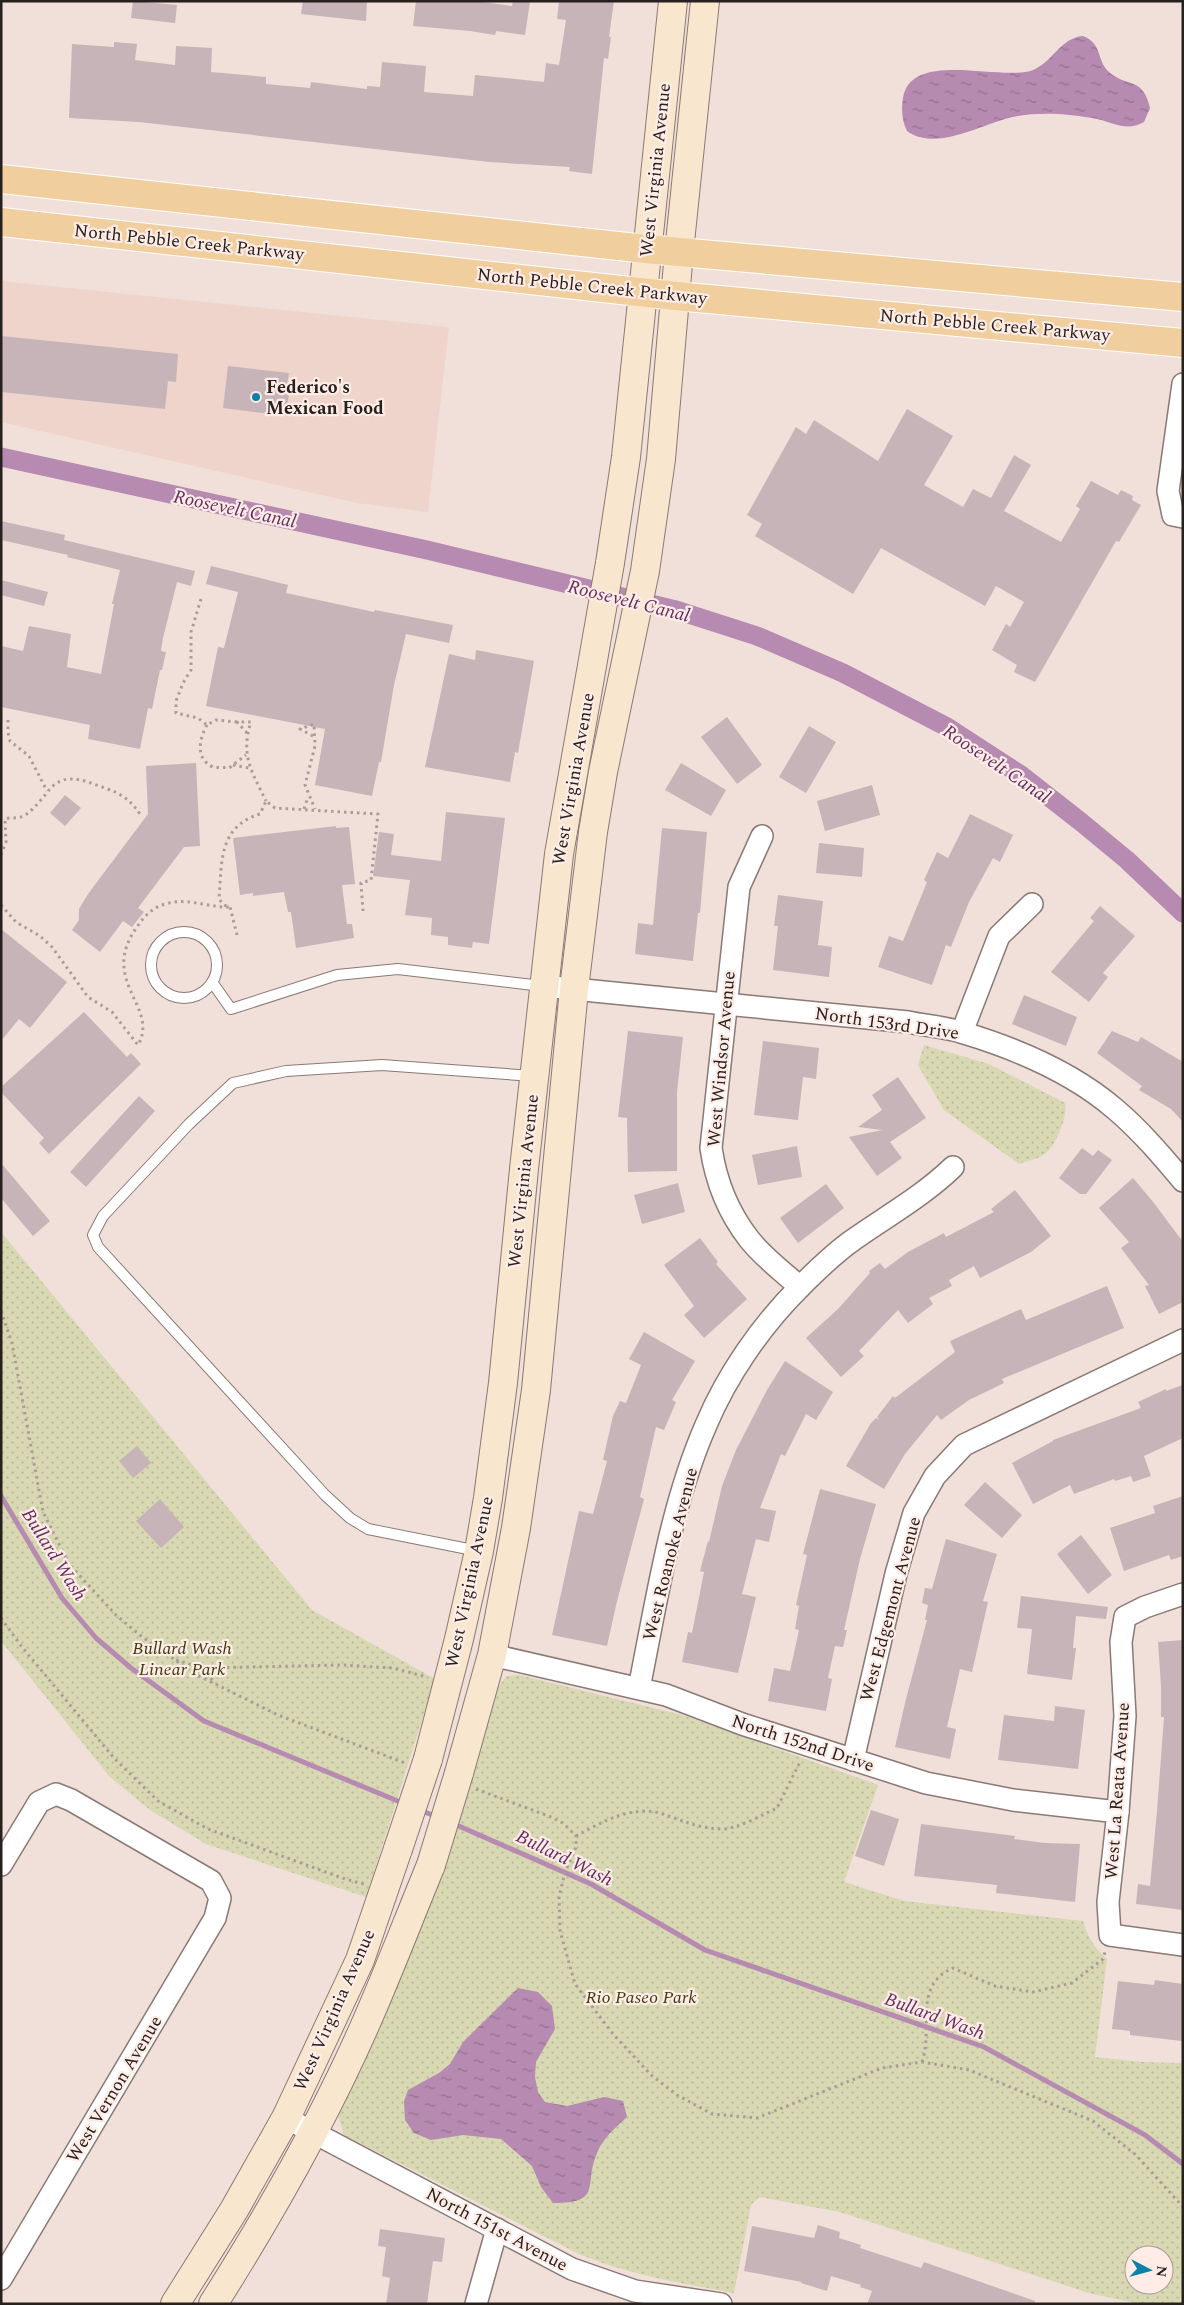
<svg xmlns="http://www.w3.org/2000/svg" width="1184" height="2305" font-family="Spectral,serif">
<style>
.built{fill:#efd4cb}
.park{fill:url(#park-dots);fill-rule:evenodd}
.water{fill:url(#water-ripples)}
.lines{fill:none;stroke-linecap:round;stroke-linejoin:round}
.stream{stroke:#b78ab1;stroke-width:5}
.canal{stroke:#b78ab1;stroke-width:19}
.building{fill:#c7b4b8}
.lane-casing{stroke:#8a7974;stroke-width:12}
.street-casing{stroke:#8a7974;stroke-width:24}
.secondary-casing{stroke:#8a7974;stroke-width:30}
.primary-casing{stroke:#fff;stroke-width:30}
.path{stroke:#aa9d98;stroke-width:3;stroke-dasharray:2.5 4;stroke-linecap:butt}
.lane{stroke:#fff;stroke-width:10}
.street{stroke:#fff;stroke-width:21}
.secondary{stroke:#f8e6ce;stroke-width:28}
.primary{stroke:#f1ce9d;stroke-width:28}
.secondary-bridge-casing{stroke:#8a7974;stroke-width:30;stroke-linecap:butt}
.secondary-bridge{stroke:#f8e6ce;stroke-width:28}
.poi-dot{fill:#0c81a7;stroke:#ffece6;stroke-width:2}
.labels{text-anchor:middle;stroke-width:4.5;stroke-linejoin:round;paint-order:stroke}
.street-label{font-size:18px;fill:#27211e;stroke:#ffece6}
.poi-label{font-size:18px;font-weight:bold;fill:#27211e;stroke:#ffece6;text-anchor:start}
.park-label{font-size:18px;font-style:italic;fill:#3d3c0e;stroke:#ffece6}
.water-label{font-size:19px;font-style:italic;fill:#642d5f;stroke:#ffece6}
</style>
<defs>
<pattern id="park-dots" width="8" height="8" patternUnits="userSpaceOnUse" patternTransform="scale(1.25)"><rect width="8" height="8" fill="#d8d8b3"/><path d="M2 2h.1M6 6h.1" fill="none" stroke="#b9b99a" stroke-width="1.8" stroke-linecap="round"/></pattern>
<pattern id="water-ripples" width="26" height="14" patternUnits="userSpaceOnUse" patternTransform="scale(1.25)"><rect width="26" height="14" fill="#b78ab1"/><path d="M2 4q2-2 4 0t4 0M15 11q2-2 4 0t4 0" fill="none" stroke="#95708f"/></pattern>
</defs>
<rect width="100%" height="100%" fill="#f1dfd9"/>
<polygon class="built" points="1,281 449,327 428,512 357,503 1,422"/>
<g class="park">
<path d="M924 1045 989 1064 1065 1103C1068 1117 1055 1149 1042 1156 1035 1160 1026 1161 1019 1164L944 1110 918 1065Z"/>
<polygon points="1,1232 312,1610 435,1679 366,1897 206,1844 150,1810 109,1776 1,1641"/>
<path d="M519 1675 682 1715 878 1785 844 1882 904 1901 1083 1921C1088 1938 1094 1947 1107 1959L1095 2057 1141 2062 1183 2063V2304H1140L1089 2293 840 2212 759 2197 751 2205 734 2293C681 2283 630 2275 581 2255L344 2135 338 2115 342 2102 495 1690 507 1676ZM1134 2255H1164V2285H1134Z"/>
</g>
<g class="water">
<path d="M1083 36C1103 44 1096 60 1109 72 1127 88 1143 76 1150 108L1144 122C1127 132 1114 123 1097 119 1088 117 1079 116 1070 115 1050 113 1025 113 1005 119 977 127 934 151 907 131 902 121 901 110 903 98 911 49 1002 82 1033 70 1053 62 1060 38 1083 36Z"/>
<path d="M518 1988 538 1992 552 2006 555 2029 536 2062 535 2077 538 2092 545 2102 567 2106 604 2097 623 2101 627 2117C615 2128 603 2138 597 2153 583 2185 604 2203 553 2203L541 2187 532 2166 501 2139 463 2135 431 2140 414 2133 405 2120 404 2101 408 2090 439 2073 450 2064 463 2042Z"/>
</g>
<g class="lines">
<g class="stream">
<polyline points="1,1496 62,1598 96,1638 131,1668 204,1721 405,1804"/>
<polyline points="420,1810 437,1817"/>
<polyline points="452,1823 591,1884 705,1950 984,2047 1145,2135 1183,2164"/>
</g>
<polyline class="canal" points="1,457 427,550 676,610 757,636 843,673 947,727 1021,775 1081,822 1127,860 1183,913"/>
</g>
<g class="building">
<polygon points="133,1 177,5 175,23 131,18"/>
<polygon points="303,1 367,1 366,21 301,14"/>
<polygon points="416,1 476,1 512,6 513,1 530,1 525,35 496,31 495,35 470,31 413,26"/>
<polygon points="559,1 614,1 609,37 611,37 608,59 604,58 592,174 569,171 570,167 489,162 139,122 69,118 72,44 114,47 114,42 137,44 135,60 175,65 176,46 212,48 211,72 266,77 266,84 310,88 311,82 367,89 367,86 380,87 382,62 426,66 424,92 473,96 475,75 544,82 546,63 559,65 566,20 557,19"/>
<polygon points="1,336 178,354 176,382 168,381 165,409 1,392"/>
<polygon points="228,366 289,373 287,385 290,385 286,416 223,408"/>
<polygon points="907,409 953,436 924,485 963,507 973,489 991,498 1014,455 1031,465 1004,511 1061,542 1080,509 1076,506 1091,481 1118,495 1121,490 1133,496 1132,500 1141,505 1119,542 1116,541 1035,682 1014,672 1017,665 992,650 1006,624 1010,627 1024,602 996,586 985,606 881,548 853,594 755,536 762,524 747,515 796,427 806,434 814,420 878,461"/>
<polygon points="1,521 65,535 64,540 195,571 191,586 177,582 163,638 161,651 166,652 162,670 160,670 152,709 148,708 140,749 88,739 90,725 1,707 1,646 23,651 29,626 71,634 67,667 101,674 114,604 112,604 120,570 67,557 68,555 1,540"/>
<polygon points="211,566 288,585 286,593 374,612 375,610 453,625 449,643 406,634 394,685 381,762 379,762 372,796 315,785 325,729 206,706 218,647 224,648 238,592 206,584"/>
<polygon points="1,580 48,592 44,606 1,595"/>
<polygon points="476,650 534,661 518,753 515,752 510,782 425,767 449,654 475,660"/>
<polygon points="727,717 762,765 737,784 701,737"/>
<polygon points="809,726 836,742 806,793 779,777"/>
<polygon points="196,763 200,846 184,847 138,908 144,912 132,927 123,921 100,952 72,930 79,920 79,909 88,894 148,814 146,766"/>
<polygon points="681,763 726,790 711,816 665,790"/>
<polygon points="872,785 880,815 825,831 817,801"/>
<polygon points="65,795 81,808 65,826 50,813"/>
<polygon points="446,812 505,818 489,944 473,942 472,948 448,945 448,937 431,935 432,918 405,915 410,880 373,876 379,832 394,834 391,855 441,861"/>
<polygon points="970,814 1013,835 1000,862 993,858 969,902 951,947 946,945 932,985 878,967 889,936 903,941 927,882 924,880 937,852 948,858"/>
<polygon points="336,826 336,828 349,827 355,884 342,885 347,924 352,924 354,938 296,948 291,912 288,912 284,892 253,896 253,893 240,895 233,838"/>
<polygon points="662,828 707,832 700,913 698,913 693,961 635,954 638,923 653,925"/>
<polygon points="819,843 864,848 862,877 816,873"/>
<polygon points="778,895 823,901 818,945 832,947 829,977 773,970 778,926 774,926"/>
<polygon points="1100,906 1135,936 1103,973 1108,977 1089,1002 1051,972 1094,921 1090,918"/>
<polygon points="1,929 67,982 30,1028 19,1019 1,1041"/>
<polygon points="1024,995 1077,1017 1066,1046 1012,1024"/>
<polygon points="84,1012 127,1057 131,1053 141,1064 49,1154 39,1143 44,1138 1,1092 1,1087"/>
<polygon points="628,1031 683,1037 677,1092 677,1171 628,1172 627,1118 618,1117"/>
<polygon points="1112,1031 1138,1042 1141,1037 1183,1062 1183,1122 1171,1109 1139,1090 1142,1086 1097,1053"/>
<polygon points="763,1041 819,1048 816,1079 803,1077 798,1120 754,1115"/>
<polygon points="898,1077 926,1118 890,1142 902,1158 877,1176 849,1137 882,1130 858,1127 882,1110 872,1095"/>
<polygon points="139,1096 155,1111 86,1187 70,1172"/>
<polygon points="797,1146 802,1177 758,1185 752,1155"/>
<polygon points="1082,1148 1093,1156 1098,1150 1112,1160 1086,1194 1080,1194 1059,1178"/>
<polygon points="1,1163 50,1221 33,1236 1,1198"/>
<polygon points="1133,1178 1154,1203 1183,1242 1183,1302 1159,1314 1145,1286 1149,1285 1121,1248 1129,1242 1099,1208"/>
<polygon points="678,1183 685,1212 642,1224 634,1195"/>
<polygon points="826,1184 844,1208 798,1243 780,1218"/>
<polygon points="1015,1190 1051,1236 1031,1252 980,1278 974,1266 949,1280 952,1286 929,1298 933,1304 908,1323 898,1310 859,1351 864,1356 841,1377 806,1338 838,1309 870,1273 869,1271 880,1263 885,1269 908,1252 944,1233 946,1237 994,1212 991,1209"/>
<polygon points="700,1238 718,1262 716,1264 747,1299 704,1338 684,1315 694,1306 664,1265"/>
<polygon points="1107,1286 1124,1328 1002,1379 1004,1383 969,1400 941,1420 937,1415 905,1454 884,1489 846,1466 871,1423 876,1418 880,1420 877,1417 893,1396 895,1398 955,1352 950,1341 1021,1309 1026,1320"/>
<polygon points="644,1332 695,1361 672,1400 676,1402 664,1430 656,1427 640,1497 644,1499 617,1601 607,1646 552,1635 579,1511 593,1514 607,1461 603,1460 613,1416 620,1401 626,1403 641,1365 629,1359"/>
<polygon points="785,1361 833,1392 816,1420 806,1414 785,1456 781,1454 760,1508 776,1511 769,1542 756,1539 742,1594 756,1597 738,1673 682,1662 688,1632 692,1633 704,1572 700,1571 708,1541 709,1542 722,1486 736,1450 767,1390"/>
<polygon points="1183,1385 1183,1438 1144,1456 1151,1476 1133,1482 1131,1476 1115,1481 1114,1479 1074,1494 1070,1485 1033,1504 1012,1463 1053,1441 1053,1440 1141,1408 1138,1402 1166,1389 1166,1391"/>
<polygon points="137,1446 151,1463 133,1478 119,1461"/>
<polygon points="985,1482 1022,1515 1002,1538 964,1505"/>
<polygon points="820,1489 876,1504 860,1559 844,1630 847,1630 843,1647 835,1646 828,1678 832,1679 826,1711 768,1701 774,1668 790,1671 799,1630 795,1629 799,1606 796,1605 807,1555 803,1554"/>
<polygon points="1183,1496 1183,1556 1171,1560 1169,1555 1124,1571 1110,1528 1155,1513 1153,1506"/>
<polygon points="160,1499 184,1527 161,1548 136,1521"/>
<polygon points="1081,1535 1112,1575 1088,1594 1057,1554"/>
<polygon points="946,1539 997,1554 983,1601 988,1602 972,1672 960,1669 947,1727 956,1729 950,1759 895,1747 906,1699 927,1620 925,1620 928,1605 922,1603 925,1588 932,1589"/>
<polygon points="1021,1596 1108,1607 1106,1619 1076,1616 1073,1648 1076,1648 1072,1680 1027,1674 1032,1629 1017,1628"/>
<polygon points="1183,1640 1183,1910 1136,1904 1138,1884 1150,1886 1157,1811 1164,1717 1161,1717 1161,1686 1158,1642"/>
<polygon points="1055,1706 1085,1710 1078,1769 998,1760 1004,1715 1054,1721"/>
<polygon points="871,1810 899,1819 884,1866 855,1856"/>
<polygon points="921,1824 1015,1836 1014,1839 1045,1843 1080,1844 1075,1902 996,1893 997,1885 914,1876"/>
<polygon points="1155,1980 1183,1984 1182,2041 1130,2035 1130,2031 1112,2029 1118,1981 1154,1985"/>
<polygon points="818,2225 840,2232 839,2238 861,2245 860,2248 921,2268 924,2262 1035,2301 1035,2304 867,2304 872,2291 860,2287 861,2285 831,2276 827,2291 801,2283 802,2282 744,2271 752,2226 814,2238"/>
<polygon points="380,2229 445,2238 442,2262 433,2261 427,2304 386,2304 390,2278 382,2276 386,2247 378,2246"/>
</g>
<g class="lines">
<defs>
<g id="lane">
<circle cx="184" cy="965" r="33"/>
<polyline points="212,982 231,1009 337,975 398,969 542,986"/>
<polyline points="478,1551 368,1529 350,1518 325,1495 98,1247 93,1235 103,1216 189,1124 233,1083 286,1071 382,1065 533,1076"/>
</g>
<g id="street">
<polyline points="1183,384 1168,491 1173,515 1183,517"/>
<path d="M762 836 739 887 711 1148C716 1182 728 1212 749 1239 763 1257 783 1272 800 1287"/>
<path d="M543 986 908 1022C926 1026 946 1027 964 1033 1017 1049 1072 1072 1115 1109 1140 1130 1162 1156 1183 1181"/>
<polyline points="962,1032 999,936 1032,904"/>
<polyline points="1183,1594 1145,1607 1125,1617 1121,1642 1125,1716 1118,1812 1108,1902 1110,1935 1183,1945"/>
<polyline points="492,1655 666,1695 742,1724 926,1783 1013,1800 1118,1812"/>
<path d="M639 1688C657 1600 670 1507 706 1425 727 1375 761 1326 799 1288 815 1272 834 1253 853 1240 887 1216 923 1196 953 1167"/>
<polyline points="853,1760 896,1574 914,1513 935,1476 964,1445 1183,1340"/>
<polyline points="1,1865 39,1802 56,1794 71,1800 211,1881 220,1898 215,1918 1,2279"/>
<polyline points="286,2118 572,2269 635,2291 721,2304"/>
<polyline points="476,2304 497,2229"/>
</g>
<g id="secondary">
<polyline points="428,1759 459,1639 479,1551 488,1498 503,1383 524,1169 559,854 610,563 626,457 673,1"/>
<polyline points="459,1773 492,1655 516,1528 536,1390 574,989 593,832 603,772 645,571 661,459 679,252 705,1"/>
<polyline points="175,2304 234,2210 286,2118 360,1960 398,1849"/>
<path d="M213 2304C270 2214 323 2121 366 2023 389 1971 409 1918 431 1865"/>
</g>
<g id="primary">
<polyline points="1,179 646,249 1183,297"/>
<polyline points="1,222 676,296 1183,343"/>
</g>
</defs>
<use href="#lane" class="lane-casing"/>
<use href="#street" class="street-casing"/>
<use href="#secondary" class="secondary-casing"/>
<use href="#primary" class="primary-casing"/>
<g class="path">
<polyline points="201,599 191,632 191,670 183,683 176,701 176,713 198,718 207,725 216,720 237,722"/>
<polyline points="8,720 8,732 10,741 29,756 47,791"/>
<path d="M207 725C199 739 195 759 213 767 217 768 225 767 229 768L246 755"/>
<path d="M247 733 237 722H251C240 755 252 772 266 801"/>
<polyline points="313,736 300,729 314,724 315,746 305,785 315,809"/>
<polyline points="233,765 249,768"/>
<polyline points="304,809 308,797"/>
<path d="M1 855 6 842 5 819C11 817 17 819 24 816 33 810 39 802 46 794 63 769 84 781 105 788 122 794 132 801 141 816"/>
<path d="M1 905 16 922 40 936 52 947 88 997 112 1012 138 1045C160 1007 98 981 137 927 145 915 154 906 169 903 189 898 210 908 230 907"/>
<path d="M237 935 230 907 224 905 219 899C222 862 218 827 260 814L266 801 275 808 378 814 371 880 361 883 363 911"/>
<polyline points="1,1311 12,1343 43,1512 69,1564 116,1615 141,1636 195,1674 278,1715 405,1763"/>
<polyline points="1,1618 22,1647 114,1758 158,1801 208,1829 345,1879 364,1884"/>
<polyline points="176,1660 203,1668 342,1665 393,1668 427,1677"/>
<polyline points="213,1668 208,1676 216,1683"/>
<polyline points="476,1789 551,1817 563,1823 576,1836 576,1847 565,1872 559,1897 560,1931 575,1984 613,2034 651,2075 677,2095 712,2114 757,2118 882,2068 922,2062 969,2070 1093,2121 1136,2155 1183,2207"/>
<path d="M576 1836C602 1822 633 1804 663 1814 683 1821 701 1829 723 1829 737 1829 764 1814 777 1808L800 1762"/>
<path d="M922 2062C934 2028 912 1986 953 1968L995 1986 1033 1992 1072 1983 1103 1959 1105 1952"/>
</g>
<use href="#lane" class="lane"/>
<use href="#street" class="street"/>
<use href="#secondary" class="secondary"/>
<use href="#primary" class="primary"/>
<defs>
<g id="secondary-bridge">
<polyline points="398,1849 428,1759"/>
<polyline points="431,1865 459,1773"/>
</g>
</defs>
<use href="#secondary-bridge" class="secondary-bridge-casing"/>
<use href="#secondary-bridge" class="secondary-bridge"/>
</g>
<circle class="poi-dot" cx="256" cy="397" r="5"/>
<g class="labels">
<g class="street-label">
<text transform="translate(655 170) rotate(-84)" y="6">West Virginia Avenue</text>
<text transform="translate(189 242) rotate(6)" y="6">North Pebble Creek Parkway</text>
<text transform="translate(592 286) rotate(6)" y="6">North Pebble Creek Parkway</text>
<text transform="translate(995 325) rotate(5)" y="6">North Pebble Creek Parkway</text>
<text transform="translate(573 779) rotate(-80)" y="6">West Virginia Avenue</text>
<text transform="translate(887 1023) rotate(8)" y="6">North 153rd Drive</text>
<text transform="translate(721 1059) rotate(-85)" y="6">West Windsor Avenue</text>
<text transform="translate(523 1181) rotate(-84)" y="6">West Virginia Avenue</text>
<text transform="translate(670 1554) rotate(-76)" y="6">West Roanoke Avenue</text>
<text transform="translate(469 1582) rotate(-78)" y="6">West Virginia Avenue</text>
<text transform="translate(890 1609) rotate(-75)" y="6">West Edgemont Avenue</text>
<text transform="translate(803 1743) rotate(18)" y="6">North 152nd Drive</text>
<text transform="translate(1117 1791) rotate(-86)" y="6">West La Reata Avenue</text>
<text transform="translate(334 2010) rotate(-66)" y="6">West Virginia Avenue</text>
<text transform="translate(114 2089) rotate(-59)" y="6">West Vernon Avenue</text>
<text transform="translate(497 2229) rotate(28)" y="6">North 151st Avenue</text>
</g>
<g class="poi-label">
<text x="266" y="393">Federico's<tspan x="266" dy="21">Mexican Food</tspan></text>
</g>
<g class="park-label">
<text x="182" y="1654">Bullard Wash<tspan x="182" dy="21">Linear Park</tspan></text>
<text x="641" y="2003">Rio Paseo Park</text>
</g>
<g class="water-label">
<text transform="translate(235 508) rotate(12)" y="7">Roosevelt Canal</text>
<text transform="translate(629 600) rotate(14)" y="7">Roosevelt Canal</text>
<text transform="translate(997 763) rotate(34)" y="7">Roosevelt Canal</text>
<text transform="translate(55 1554) rotate(58)" y="7">Bullard Wash</text>
<text transform="translate(565 1857) rotate(26)" y="7">Bullard Wash</text>
<text transform="translate(935 2015) rotate(20)" y="7">Bullard Wash</text>
</g>
</g>
<rect width="1184" height="2305" fill="none" stroke="#27211e" stroke-width="5"/>
<g transform="translate(1149 2270) rotate(96)"><circle r="24" fill="#ffece6" stroke="#a99b96"/>
<path d="M0-4L9 19L0 12L-9 19Z" fill="#0c81a7"/>
<text y="-8" font-size="14" font-weight="bold" text-anchor="middle" fill="#27211e">N</text>
</g>
</svg>
